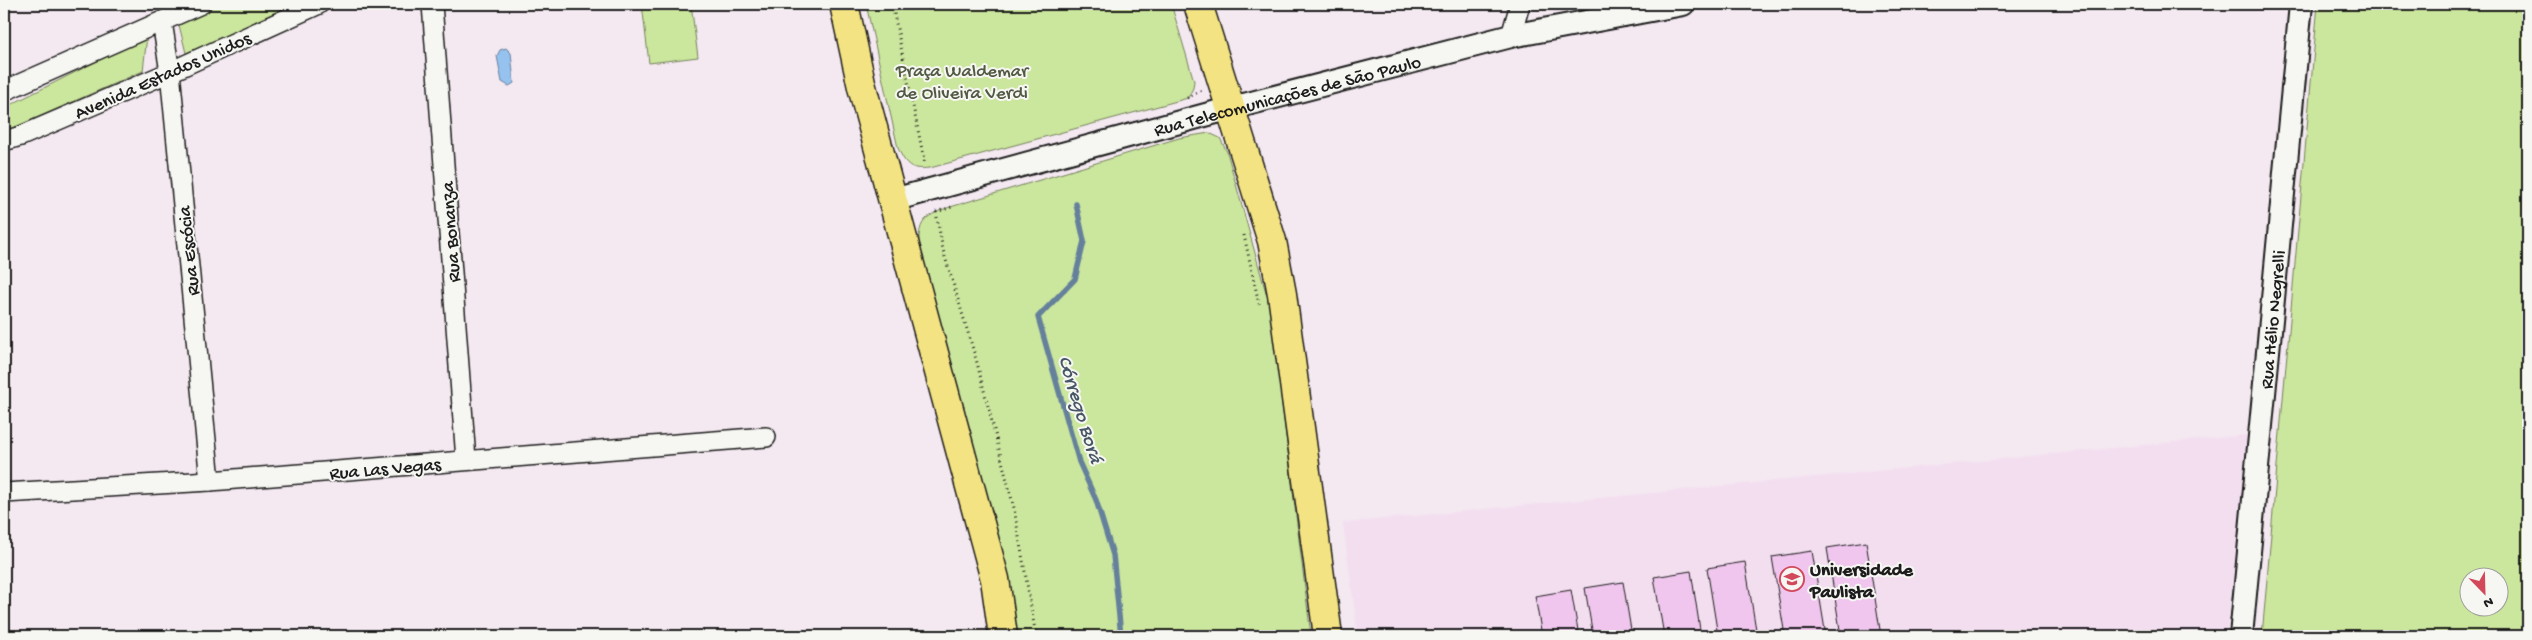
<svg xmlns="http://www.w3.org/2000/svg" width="2532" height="640" font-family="'Gochi Hand',sans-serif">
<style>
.built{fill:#f3def0}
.green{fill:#cbe69d;stroke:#74815c;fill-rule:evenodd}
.water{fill:#96c2ef;stroke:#65809b}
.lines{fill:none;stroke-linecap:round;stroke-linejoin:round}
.stream{stroke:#65809b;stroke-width:5.5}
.building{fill:#f0c6ee;stroke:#1c1c1c}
.minor-casing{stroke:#1c1c1c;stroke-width:22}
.tertiary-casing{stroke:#1c1c1c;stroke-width:26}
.primary-casing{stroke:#1c1c1c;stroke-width:31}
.path{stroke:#1c1c1c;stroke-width:3;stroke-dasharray:1 4;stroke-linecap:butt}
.minor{stroke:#f6f6f2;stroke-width:19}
.tertiary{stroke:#f6f6f2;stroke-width:22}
.primary{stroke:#f4e382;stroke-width:28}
.labels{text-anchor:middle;stroke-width:4;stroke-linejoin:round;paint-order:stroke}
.park-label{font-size:19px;fill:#515943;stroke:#f6f6f2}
.street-label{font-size:19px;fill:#1c1c1c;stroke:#f6f6f2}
.poi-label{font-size:19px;font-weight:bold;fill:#1c1c1c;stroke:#f6f6f2;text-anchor:start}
.water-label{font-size:20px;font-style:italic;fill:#475666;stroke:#f6f6f2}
</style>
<rect width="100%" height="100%" fill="#f4e8f1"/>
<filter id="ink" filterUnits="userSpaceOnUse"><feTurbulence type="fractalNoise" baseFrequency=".02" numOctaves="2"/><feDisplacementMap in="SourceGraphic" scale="10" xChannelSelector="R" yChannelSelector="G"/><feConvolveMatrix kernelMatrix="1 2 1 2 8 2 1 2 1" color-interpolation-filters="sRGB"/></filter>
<g filter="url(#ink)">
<polygon class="built" points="2248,435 2227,636 1358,636 1343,523"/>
<g class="green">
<polygon points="215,4 307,4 186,53 178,21"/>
<polygon points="642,4 691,4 698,57 649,63"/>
<path d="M866 4H1171L1194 81 1193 88 1188 98 930 168C911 170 906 166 898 148Z"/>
<path d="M2318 4H2528V636H2262ZM2470 578H2500V608H2470Z"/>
<polygon points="147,36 143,71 4,132 4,108"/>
<path d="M1209 133 1220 138 1227 152 1270 307 1311 636H1016L919 249C918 222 923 217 947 208L1179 138Z"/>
</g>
<polygon class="water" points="506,48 511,53 514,83 509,86 502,82 497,56 500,50"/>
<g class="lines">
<polyline class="stream" points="1076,204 1084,241 1075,279 1038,317 1079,462 1096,500 1113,555 1121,636"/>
</g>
<g class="building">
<polygon points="1866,542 1881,636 1841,636 1827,548"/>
<polygon points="1812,551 1826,636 1785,636 1772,557"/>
<polygon points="1745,562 1757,636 1718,636 1707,568"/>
<polygon points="1691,571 1701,636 1664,636 1654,577"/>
<polygon points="1623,582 1632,636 1593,636 1585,588"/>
<polygon points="1571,590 1579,636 1542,636 1535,596"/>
</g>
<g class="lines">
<defs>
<g id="minor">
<polyline points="432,4 466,460"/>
<polyline points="162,22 170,72 210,481"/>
<polyline points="1511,36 1520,4"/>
<polyline points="4,91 201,4"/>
<polyline points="4,141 21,136 170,72 319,4"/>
<polyline points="4,493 210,481 766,437"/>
</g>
<g id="tertiary">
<path id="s1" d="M893 200 1209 114 1511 36 1683 4"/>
<path id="s2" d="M2241 636 2301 4"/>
</g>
<g id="primary">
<polyline points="844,4 862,87 995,579 1003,636"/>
<polyline points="1198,4 1272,241 1282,294 1328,636"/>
</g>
</defs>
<use href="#minor" class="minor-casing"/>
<use href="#tertiary" class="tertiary-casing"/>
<use href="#primary" class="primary-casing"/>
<g class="path">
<polyline points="892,4 925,164"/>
<polyline points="1187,98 1202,90"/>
<polyline points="936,212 952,207"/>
<polyline points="936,212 943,250 976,359 1014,508 1036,636"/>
<polyline points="1244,235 1259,304"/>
</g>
<use href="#minor" class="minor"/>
<use href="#tertiary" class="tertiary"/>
<use href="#primary" class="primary"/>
</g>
</g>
<defs>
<symbol id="university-ring" viewBox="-11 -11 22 22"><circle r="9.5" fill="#f6f6f2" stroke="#d1495b" stroke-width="1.5"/><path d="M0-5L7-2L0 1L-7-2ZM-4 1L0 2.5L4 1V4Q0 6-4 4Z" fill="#d1495b"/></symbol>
</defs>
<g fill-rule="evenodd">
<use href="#university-ring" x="1778" y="565" width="28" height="28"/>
</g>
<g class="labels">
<g class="park-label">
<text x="962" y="76">Praça Waldemar<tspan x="962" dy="22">de Oliveira Verdi</tspan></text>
</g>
<g class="street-label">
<text transform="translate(162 74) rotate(-24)" y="7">Avenida Estados Unidos</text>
<text dy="7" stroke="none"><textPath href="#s1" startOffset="408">Rua Telecomunicações de São Paulo</textPath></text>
<text transform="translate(449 232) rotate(-94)" y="7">Rua Bonanza</text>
<text transform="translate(187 251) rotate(-96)" y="7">Rua Escócia</text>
<text dy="7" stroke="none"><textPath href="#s2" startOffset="318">Rua Hélio Negrelli</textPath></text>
<text transform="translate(385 467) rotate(-5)" y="7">Rua Las Vegas</text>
</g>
<g class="poi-label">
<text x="1810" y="575">Universidade<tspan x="1810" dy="22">Paulista</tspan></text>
</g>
<g class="water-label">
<text transform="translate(1082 409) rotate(73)" y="7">Córrego Borá</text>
</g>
</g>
<rect width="2532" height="640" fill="none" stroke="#f6f6f2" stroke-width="20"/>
<rect x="10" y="10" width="2512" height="620" fill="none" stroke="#1c1c1c" stroke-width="2" filter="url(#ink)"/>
<g transform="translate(2484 592) rotate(157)"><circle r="24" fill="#f6f6f2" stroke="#9f9f9c"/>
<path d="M0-4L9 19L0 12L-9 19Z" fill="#d1495b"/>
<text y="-8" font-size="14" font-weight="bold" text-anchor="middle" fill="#1c1c1c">N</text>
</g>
</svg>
